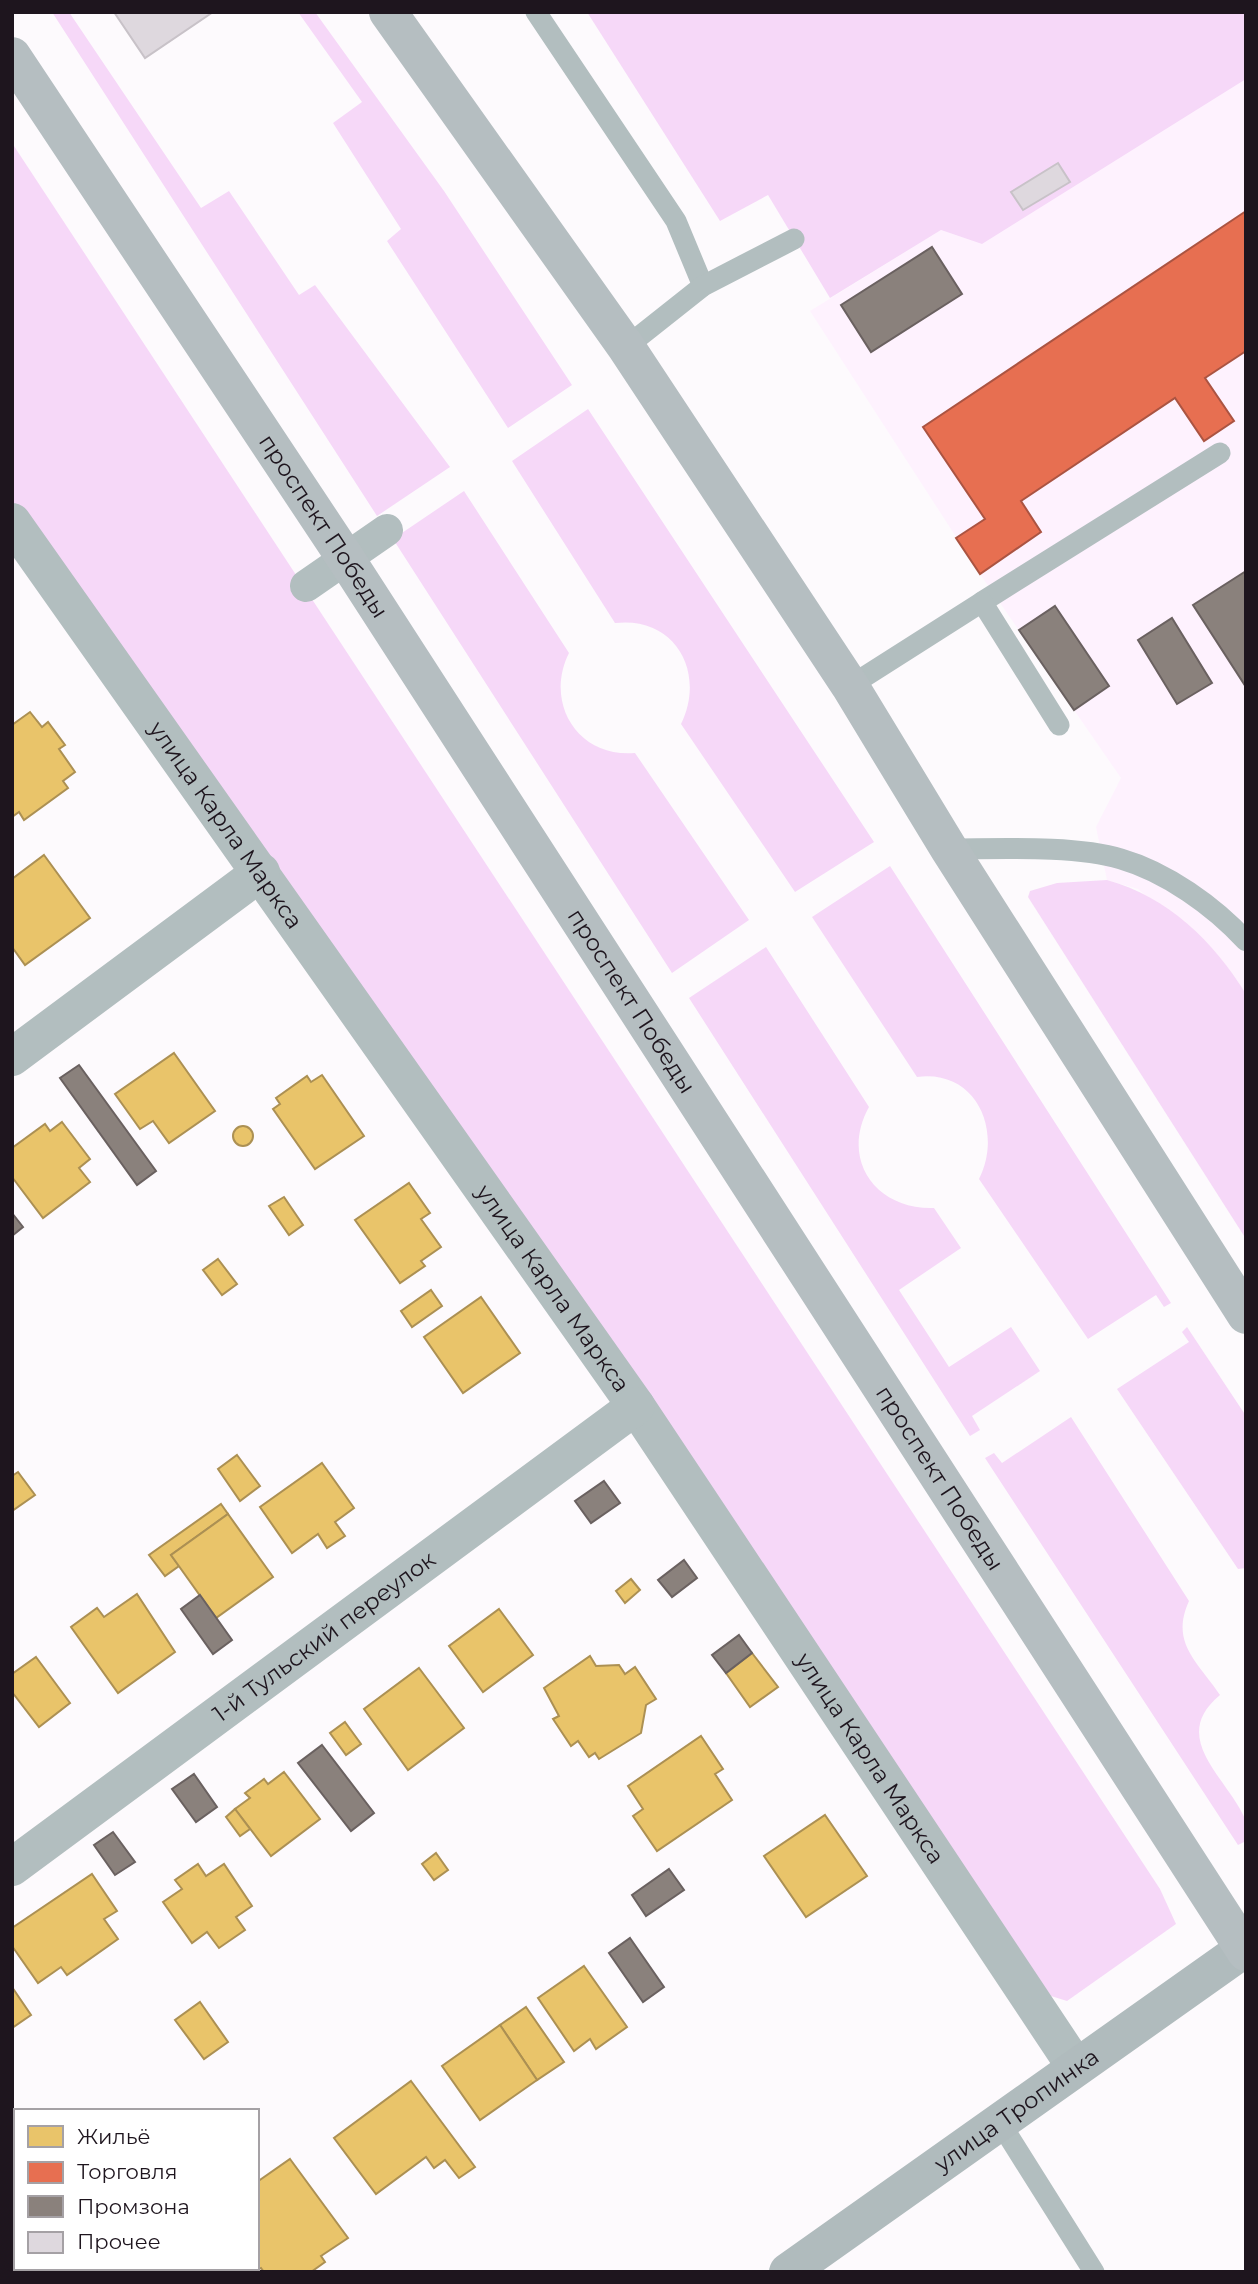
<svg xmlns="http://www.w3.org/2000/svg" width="1258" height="2284" font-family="Montserrat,sans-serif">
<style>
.built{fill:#fef2fe}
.green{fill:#f6d8f8}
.homes{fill:#e9c46a;stroke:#ac9053;stroke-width:2}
.shops{fill:#e76f51;stroke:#ab5442;stroke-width:2}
.industry{fill:#8a817c;stroke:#6a6160;stroke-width:2}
.building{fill:#ded8de;stroke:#c8c2c8;stroke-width:2}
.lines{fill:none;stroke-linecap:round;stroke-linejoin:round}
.service{stroke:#b2bebf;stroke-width:21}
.pedestrian{stroke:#b2bebf;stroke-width:32}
.minor{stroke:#b2bebf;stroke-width:38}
.secondary{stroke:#b0bbbd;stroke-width:38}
.primary{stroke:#b5bec1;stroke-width:38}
.labels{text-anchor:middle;stroke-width:7;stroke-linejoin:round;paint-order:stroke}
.street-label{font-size:23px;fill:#1e151e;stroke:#fff}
</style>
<rect width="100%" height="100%" fill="#fdfafd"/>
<polygon class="built" points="1246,79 1246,994 1233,974 1138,889 1107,880 1096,827 1121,778 980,574 810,311 941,230 982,244"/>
<g class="green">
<polygon points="52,12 69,12 201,208 229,191 299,295 315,285 450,467 377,516"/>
<polygon points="298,12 315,12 444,191 572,385 508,428 387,241 401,229 333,123 362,102"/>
<polygon points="587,12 1246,12 1246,79 982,244 941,230 830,298 768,195 720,221"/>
<polygon points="12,143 1160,1889 1176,1924 1067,2001 1051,1996 12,506"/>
<path d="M588 409 874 842 795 892 681 724C706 673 676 616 615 623L512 461Z"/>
<path d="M464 491 569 653C544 703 578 758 635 753L749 920 672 973 393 539Z"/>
<path d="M890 866 1171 1303 1164 1307 1156 1295 1088 1339 979 1179C1003 1132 977 1069 917 1077L812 917Z"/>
<path d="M1107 880C1168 897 1213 941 1246 994V1239L1028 897 1030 891 1057 883Z"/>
<path d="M766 947 869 1107C840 1159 875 1210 934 1208L961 1248 899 1290 949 1367 1011 1327 1040 1371 972 1416 980 1430 970 1436 689 998Z"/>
<polygon points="1187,1327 1246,1416 1246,1568 1238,1569 1117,1389 1189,1342 1182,1332"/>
<path d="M1071 1417 1189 1601C1170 1643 1197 1661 1220 1695 1168 1738 1227 1777 1245 1819 1247 1825 1246 1834 1246 1841L1238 1845 985 1458 994 1453 1002 1463Z"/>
</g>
<g class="homes">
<polygon points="30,712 42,727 48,722 65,745 59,749 75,772 63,781 68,788 24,820 19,812 12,817 12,725"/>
<polygon points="44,855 90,918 25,965 12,947 12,879"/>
<polygon points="174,1053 215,1111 169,1143 153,1121 140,1129 115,1094"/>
<polygon points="322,1075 364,1136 315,1169 273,1109 280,1104 276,1098 307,1076 311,1082"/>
<polygon points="62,1122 90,1159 79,1168 90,1182 43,1218 12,1177 12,1148 45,1124 50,1131"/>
<circle cx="243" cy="1136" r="10"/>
<polygon points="409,1183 430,1213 421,1219 441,1247 421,1261 425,1266 400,1283 355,1220"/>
<polygon points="284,1197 303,1225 289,1235 269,1206"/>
<polygon points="218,1259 237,1284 222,1295 203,1270"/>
<polygon points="431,1290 442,1306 412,1327 401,1311"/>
<polygon points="481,1297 520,1353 463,1393 424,1337"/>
<polygon points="237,1455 260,1486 240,1501 218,1469"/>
<polygon points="322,1463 354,1508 335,1522 345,1536 327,1548 318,1534 292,1553 260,1507"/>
<polygon points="18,1472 35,1495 12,1511 12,1476"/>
<polygon points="221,1504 228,1514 171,1555 179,1566 165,1576 149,1555"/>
<polygon points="228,1514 273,1577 216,1618 171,1555"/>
<polygon points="631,1579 640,1590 625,1603 616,1591"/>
<polygon points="137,1594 175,1652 118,1693 71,1627 97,1608 104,1617"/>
<polygon points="499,1609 533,1655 483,1692 449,1646"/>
<polygon points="752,1653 778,1687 750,1707 726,1673"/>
<polygon points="590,1656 596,1666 619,1665 625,1674 635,1667 656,1699 646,1705 641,1733 599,1759 595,1753 589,1757 578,1741 571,1746 553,1719 559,1716 544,1688"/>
<polygon points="36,1657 70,1703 39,1727 12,1692 12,1674"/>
<polygon points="419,1668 464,1728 408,1770 364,1709"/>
<polygon points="345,1722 361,1744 346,1755 330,1733"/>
<polygon points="701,1736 723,1769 715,1774 732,1800 657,1851 633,1816 643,1809 628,1786"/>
<polygon points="284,1772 320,1819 271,1856 235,1809 250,1798 245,1793 264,1779 268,1784"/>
<polygon points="235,1809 250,1829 240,1836 226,1817"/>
<polygon points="825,1815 867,1876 806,1917 764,1856"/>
<polygon points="436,1853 448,1870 434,1880 422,1864"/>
<polygon points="198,1864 206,1876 224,1864 252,1906 236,1917 245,1930 219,1948 207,1932 192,1943 163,1902 182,1889 175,1880"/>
<polygon points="92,1874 117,1911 104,1919 118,1939 67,1975 61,1967 38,1983 12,1946 12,1928"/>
<polygon points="584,1966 627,2027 596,2049 590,2039 574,2051 538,1998"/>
<polygon points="12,1987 31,2015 12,2028"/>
<polygon points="200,2002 228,2042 204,2059 175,2020"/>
<polygon points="526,2007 564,2062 537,2080 500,2025"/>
<polygon points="500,2025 537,2080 480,2120 442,2066"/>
<polygon points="411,2081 475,2167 459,2178 445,2160 434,2168 426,2157 376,2194 334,2138"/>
<polygon points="290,2159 348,2238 321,2256 325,2262 311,2272 264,2272 261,2268 256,2271 257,2182"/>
<polygon points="16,2205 16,2255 12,2250 12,2208"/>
<polygon points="102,2268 200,2268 203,2272 105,2272"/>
</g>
<polygon class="shops" points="1246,211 1246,351 1205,378 1234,421 1204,441 1175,398 1021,501 1041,532 980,574 956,538 985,519 923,427"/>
<g class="industry">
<polygon points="932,247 962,294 871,352 841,305"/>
<polygon points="1246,571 1246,687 1193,605"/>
<polygon points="1055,606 1109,686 1074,710 1019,630"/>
<polygon points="1172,618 1212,683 1177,704 1138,640"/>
<polygon points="79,1065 156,1171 137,1185 60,1078"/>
<polygon points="12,1213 23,1227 12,1236"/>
<polygon points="604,1481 620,1503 591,1523 575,1501"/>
<polygon points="684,1560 697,1578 672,1597 658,1580"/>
<polygon points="200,1595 232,1640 213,1654 181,1609"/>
<polygon points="739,1635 752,1653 726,1673 712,1655"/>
<polygon points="322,1745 374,1813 351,1831 298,1763"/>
<polygon points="194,1774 217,1807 196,1822 172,1789"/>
<polygon points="113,1832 135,1862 115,1875 94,1845"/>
<polygon points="669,1869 684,1890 646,1916 632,1895"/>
<polygon points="630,1938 664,1987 643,2002 609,1953"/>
</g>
<g class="building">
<polygon points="114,12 213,12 145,58"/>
<polygon points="1058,163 1070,182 1023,210 1011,192"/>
</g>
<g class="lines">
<g class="service">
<polyline points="536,12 676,221 703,286"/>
<polyline points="626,347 703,286 794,239"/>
<polyline points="982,602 1220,453"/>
<polyline points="850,686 982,602 1059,725"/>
<path d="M949 849C997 849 1075 845 1121 859 1166 872 1214 906 1246 941"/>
<polyline points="999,2121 1094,2272"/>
</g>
<polyline class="pedestrian" points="306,586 387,530"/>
<g class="minor">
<path id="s1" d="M12 522 636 1406 1075 2066"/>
<polyline points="12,1057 261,872"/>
<path id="s2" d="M12 1867 636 1406"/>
</g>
<path class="secondary" id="s3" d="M788 2272 1244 1949"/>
<g class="primary">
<polyline points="388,12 626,347 850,686 949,849 1246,1315"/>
<path id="s4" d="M12 56 346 559 1246 1952"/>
</g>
</g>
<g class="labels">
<g class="street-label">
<text dy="8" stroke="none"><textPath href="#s4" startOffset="564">проспект Победы</textPath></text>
<text dy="8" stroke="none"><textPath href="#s1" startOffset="371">улица Карла Маркса</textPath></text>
<text dy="8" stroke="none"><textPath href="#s4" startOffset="1130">проспект Победы</textPath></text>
<text dy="8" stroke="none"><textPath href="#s1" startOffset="938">улица Карла Маркса</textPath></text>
<text dy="8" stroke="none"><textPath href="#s4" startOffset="1698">проспект Победы</textPath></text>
<text dy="8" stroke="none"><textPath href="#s2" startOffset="388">1-й Тульский переулок</textPath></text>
<text dy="8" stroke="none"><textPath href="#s1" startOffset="1505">улица Карла Маркса</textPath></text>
<text dy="8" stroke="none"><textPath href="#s3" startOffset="280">улица Тропинка</textPath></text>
</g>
</g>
<rect width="1258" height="2284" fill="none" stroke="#1e151e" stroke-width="28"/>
<rect x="14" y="2109" width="245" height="161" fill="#ffffff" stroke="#a5a1a5" stroke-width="2"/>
<rect x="28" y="2126" width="35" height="21" fill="#e9c46a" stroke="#a5a1a5" stroke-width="2"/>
<text x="77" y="2144" font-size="21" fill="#1e151e">Жильё</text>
<rect x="28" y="2162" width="35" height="21" fill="#e76f51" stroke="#a5a1a5" stroke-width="2"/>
<text x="77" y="2179" font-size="21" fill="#1e151e">Торговля</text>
<rect x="28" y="2196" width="35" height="21" fill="#8a817c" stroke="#a5a1a5" stroke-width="2"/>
<text x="77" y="2214" font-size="21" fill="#1e151e">Промзона</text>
<rect x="28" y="2232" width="35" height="21" fill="#ded8de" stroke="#a5a1a5" stroke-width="2"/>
<text x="77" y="2249" font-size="21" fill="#1e151e">Прочее</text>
</svg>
